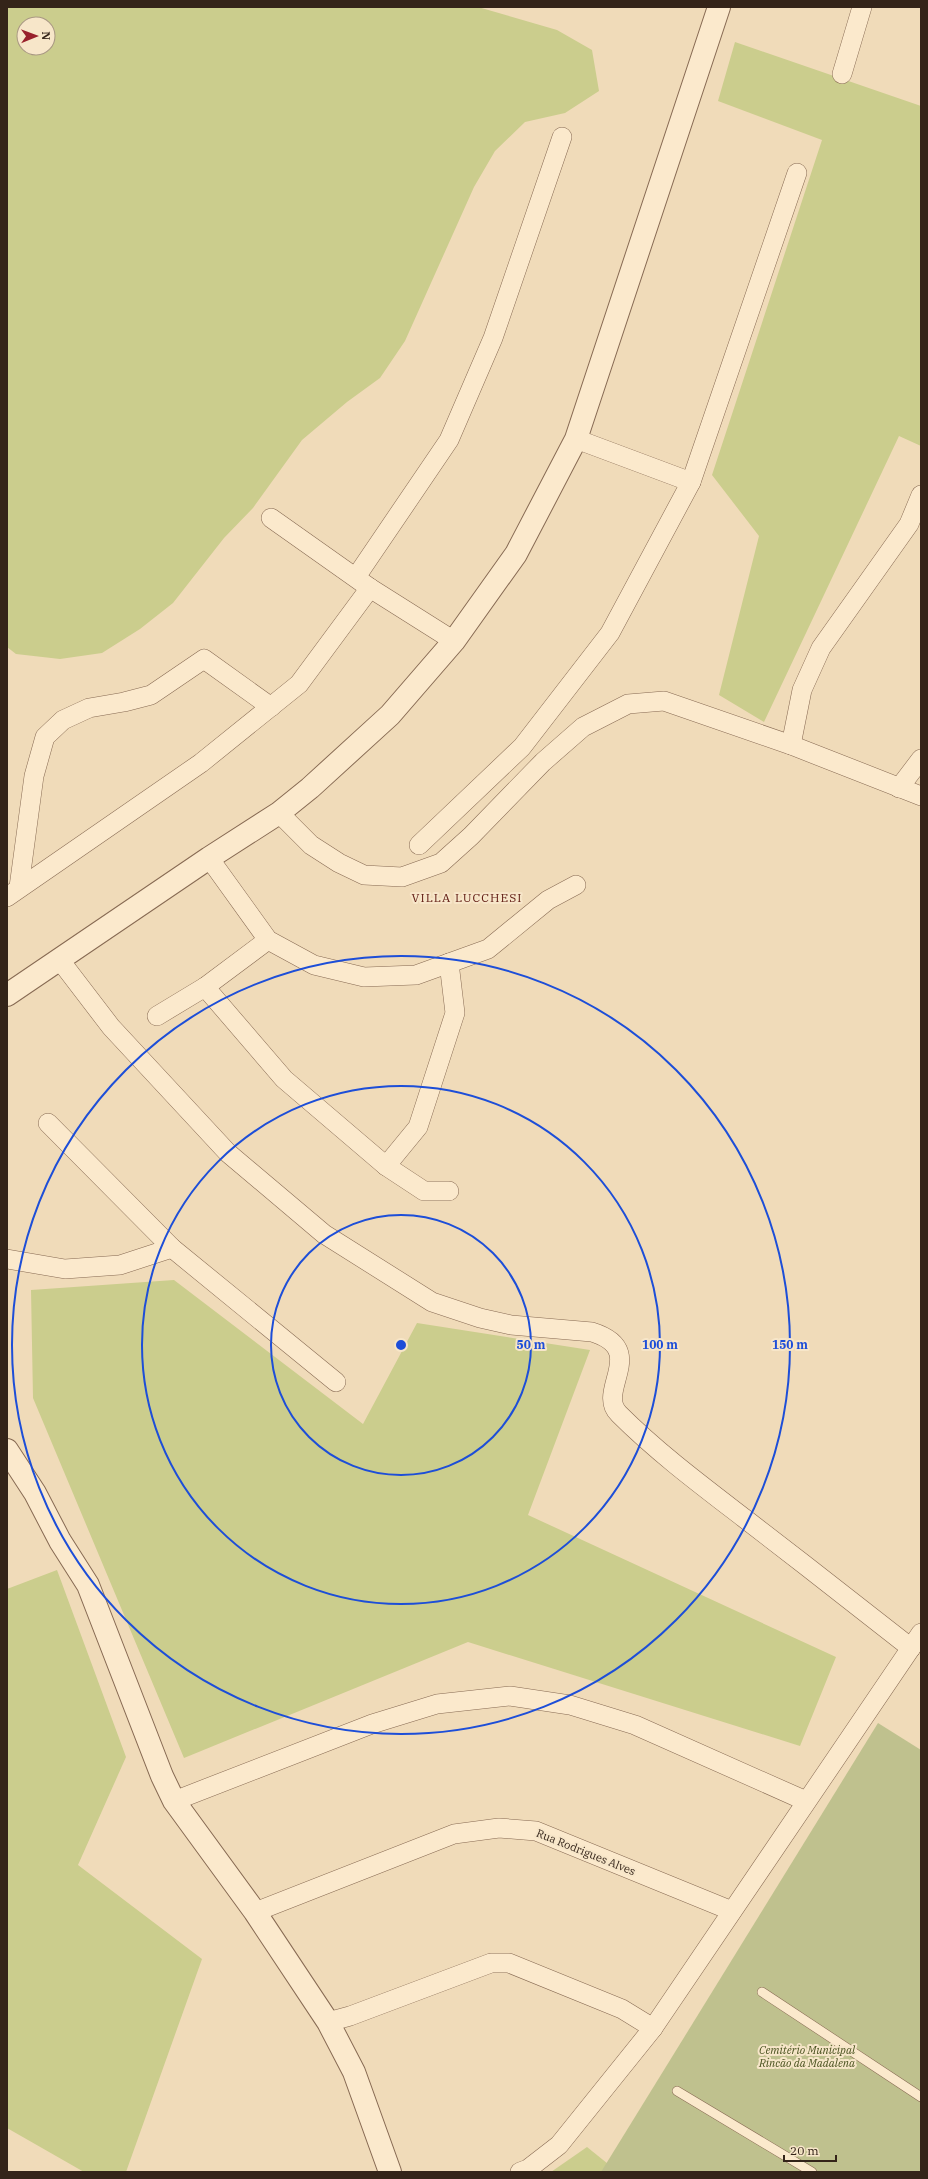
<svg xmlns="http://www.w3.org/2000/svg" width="928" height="2179" font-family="'IBM Plex Serif',serif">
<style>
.green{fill:#cbcd8d;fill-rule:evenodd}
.cemetery{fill:#bfc18e}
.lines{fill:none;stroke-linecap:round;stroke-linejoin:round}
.service-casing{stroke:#876a53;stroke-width:10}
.minor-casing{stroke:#876a53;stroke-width:20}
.tertiary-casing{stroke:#876a53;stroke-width:24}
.service{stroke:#fbe9cc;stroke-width:9}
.minor{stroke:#fbe9cc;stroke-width:19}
.tertiary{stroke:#fbe9cc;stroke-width:22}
.ring{fill:none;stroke:#1d4ed8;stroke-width:2}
.labels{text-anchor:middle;stroke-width:4;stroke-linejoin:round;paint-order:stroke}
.street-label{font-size:11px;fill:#342419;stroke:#f7e6c9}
.park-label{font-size:11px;font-style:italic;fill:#49521f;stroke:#f7e6c9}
.neighbourhood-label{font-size:12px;letter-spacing:1px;fill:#632017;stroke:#f7e6c9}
.centre{fill:#1d4ed8;stroke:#f7e6c9;stroke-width:2}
.ring-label{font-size:12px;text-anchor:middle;font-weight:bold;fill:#1d4ed8;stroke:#f7e6c9;stroke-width:4;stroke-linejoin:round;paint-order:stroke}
</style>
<rect width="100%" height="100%" fill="#f0dbb9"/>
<g class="green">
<path d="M7 7H478L557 30 592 50 599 91 565 113 525 122 495 151 474 187 405 341 380 378 347 402 302 440 253 508 224 538 173 603 140 629 102 653 60 659 16 654 7 647ZM24 24H48V48H24Z"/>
<polygon points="735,42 921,106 921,446 899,436 764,722 719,695 759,536 712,475 822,140 718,101"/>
<polygon points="174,1280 363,1424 417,1323 590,1350 528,1515 836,1657 800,1746 468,1642 184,1758 33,1398 31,1290"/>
<polygon points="57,1570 126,1757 78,1865 202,1959 126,2172 84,2172 7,2128 7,1589"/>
<polygon points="587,2147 618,2172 551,2172"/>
</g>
<polygon class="cemetery" points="878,1723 921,1750 921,2172 601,2172"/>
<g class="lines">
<defs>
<g id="service">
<polyline points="762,1992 921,2097"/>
<polyline points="677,2091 812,2172"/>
</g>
<g id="minor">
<polyline points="842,74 862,7"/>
<polyline points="576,439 691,482"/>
<polyline points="271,518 370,588 454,641"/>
<polyline points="356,577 449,440 493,338 562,137"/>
<polyline points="791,745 802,690 821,648 909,524 921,495"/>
<polyline points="899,788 921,759"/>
<polyline points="279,813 311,845 339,863 364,875 402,877 441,863 471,836 543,762 583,727 628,704 664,701 791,745 921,796"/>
<polyline points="419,845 522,747 610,633 691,482 797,173"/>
<polyline points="209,858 268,940 314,965 364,977 416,975 488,949 548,900 576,885"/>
<polyline points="19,887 34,776 45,737 63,720 89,708 124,702 151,695 204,659 271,707"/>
<polyline points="7,897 201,763 299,684 370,588"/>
<path d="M59 959 111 1027 228 1153 324 1234 432 1302 480 1318 511 1325 592 1332C650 1350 595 1391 619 1414 657 1452 701 1485 744 1518 800 1561 855 1604 911 1648"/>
<polyline points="205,987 284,1079 386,1166 424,1191 449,1191"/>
<polyline points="157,1016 205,987 268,940"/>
<polyline points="48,1123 172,1248 336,1382"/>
<polyline points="386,1166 418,1127 455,1013 449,963"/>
<polyline points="7,1259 65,1269 120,1265 172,1248"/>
<polyline points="174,1801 372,1724 437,1704 510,1696 570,1705 635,1725 806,1801"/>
<polyline points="255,1912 454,1834 499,1828 536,1831 732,1911"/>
<polyline points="328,2022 350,2016 491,1963 509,1963 622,2009 653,2028"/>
<polyline points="520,2172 528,2169 559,2145 653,2028 921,1633"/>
</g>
<g id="tertiary">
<polyline points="7,995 209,858 279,813 310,788 390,715 454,641 516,554 576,439 719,7"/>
<polyline points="7,1450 35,1493 60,1541 88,1585 162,1776 174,1801 255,1912 328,2022 354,2072 390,2172"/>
</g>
</defs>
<use href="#service" class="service-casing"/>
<use href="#minor" class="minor-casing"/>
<use href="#tertiary" class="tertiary-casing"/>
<use href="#service" class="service"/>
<use href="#minor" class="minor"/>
<use href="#tertiary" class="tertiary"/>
</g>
<g class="ring">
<circle cx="401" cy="1345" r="130"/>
<circle cx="401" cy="1345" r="259"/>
<circle cx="401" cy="1345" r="389"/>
</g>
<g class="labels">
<g class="street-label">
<text transform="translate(586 1852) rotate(22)" y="4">Rua Rodrigues Alves</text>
</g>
<g class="park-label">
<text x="807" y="2054">Cemitério Municipal<tspan x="807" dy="13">Rincão da Madalena</tspan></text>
</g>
<g class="neighbourhood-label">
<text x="467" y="902">VILLA LUCCHESI</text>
</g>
</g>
<circle cx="401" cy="1345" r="6" class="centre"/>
<g class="ring-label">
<text x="531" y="1349">50 m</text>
<text x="660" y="1349">100 m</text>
<text x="790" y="1349">150 m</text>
</g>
<rect width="928" height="2179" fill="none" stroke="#342419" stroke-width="16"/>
<g transform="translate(36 36) rotate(89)"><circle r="19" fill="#f7e6c9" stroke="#a99883"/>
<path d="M0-3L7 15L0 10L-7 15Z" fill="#98202b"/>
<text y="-6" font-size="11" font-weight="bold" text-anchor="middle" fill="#342419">N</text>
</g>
<path d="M784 2155v6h52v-6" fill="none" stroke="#342419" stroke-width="2"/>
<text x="790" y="2155" font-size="12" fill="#342419" stroke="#f7e6c9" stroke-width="3" paint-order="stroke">20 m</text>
</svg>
